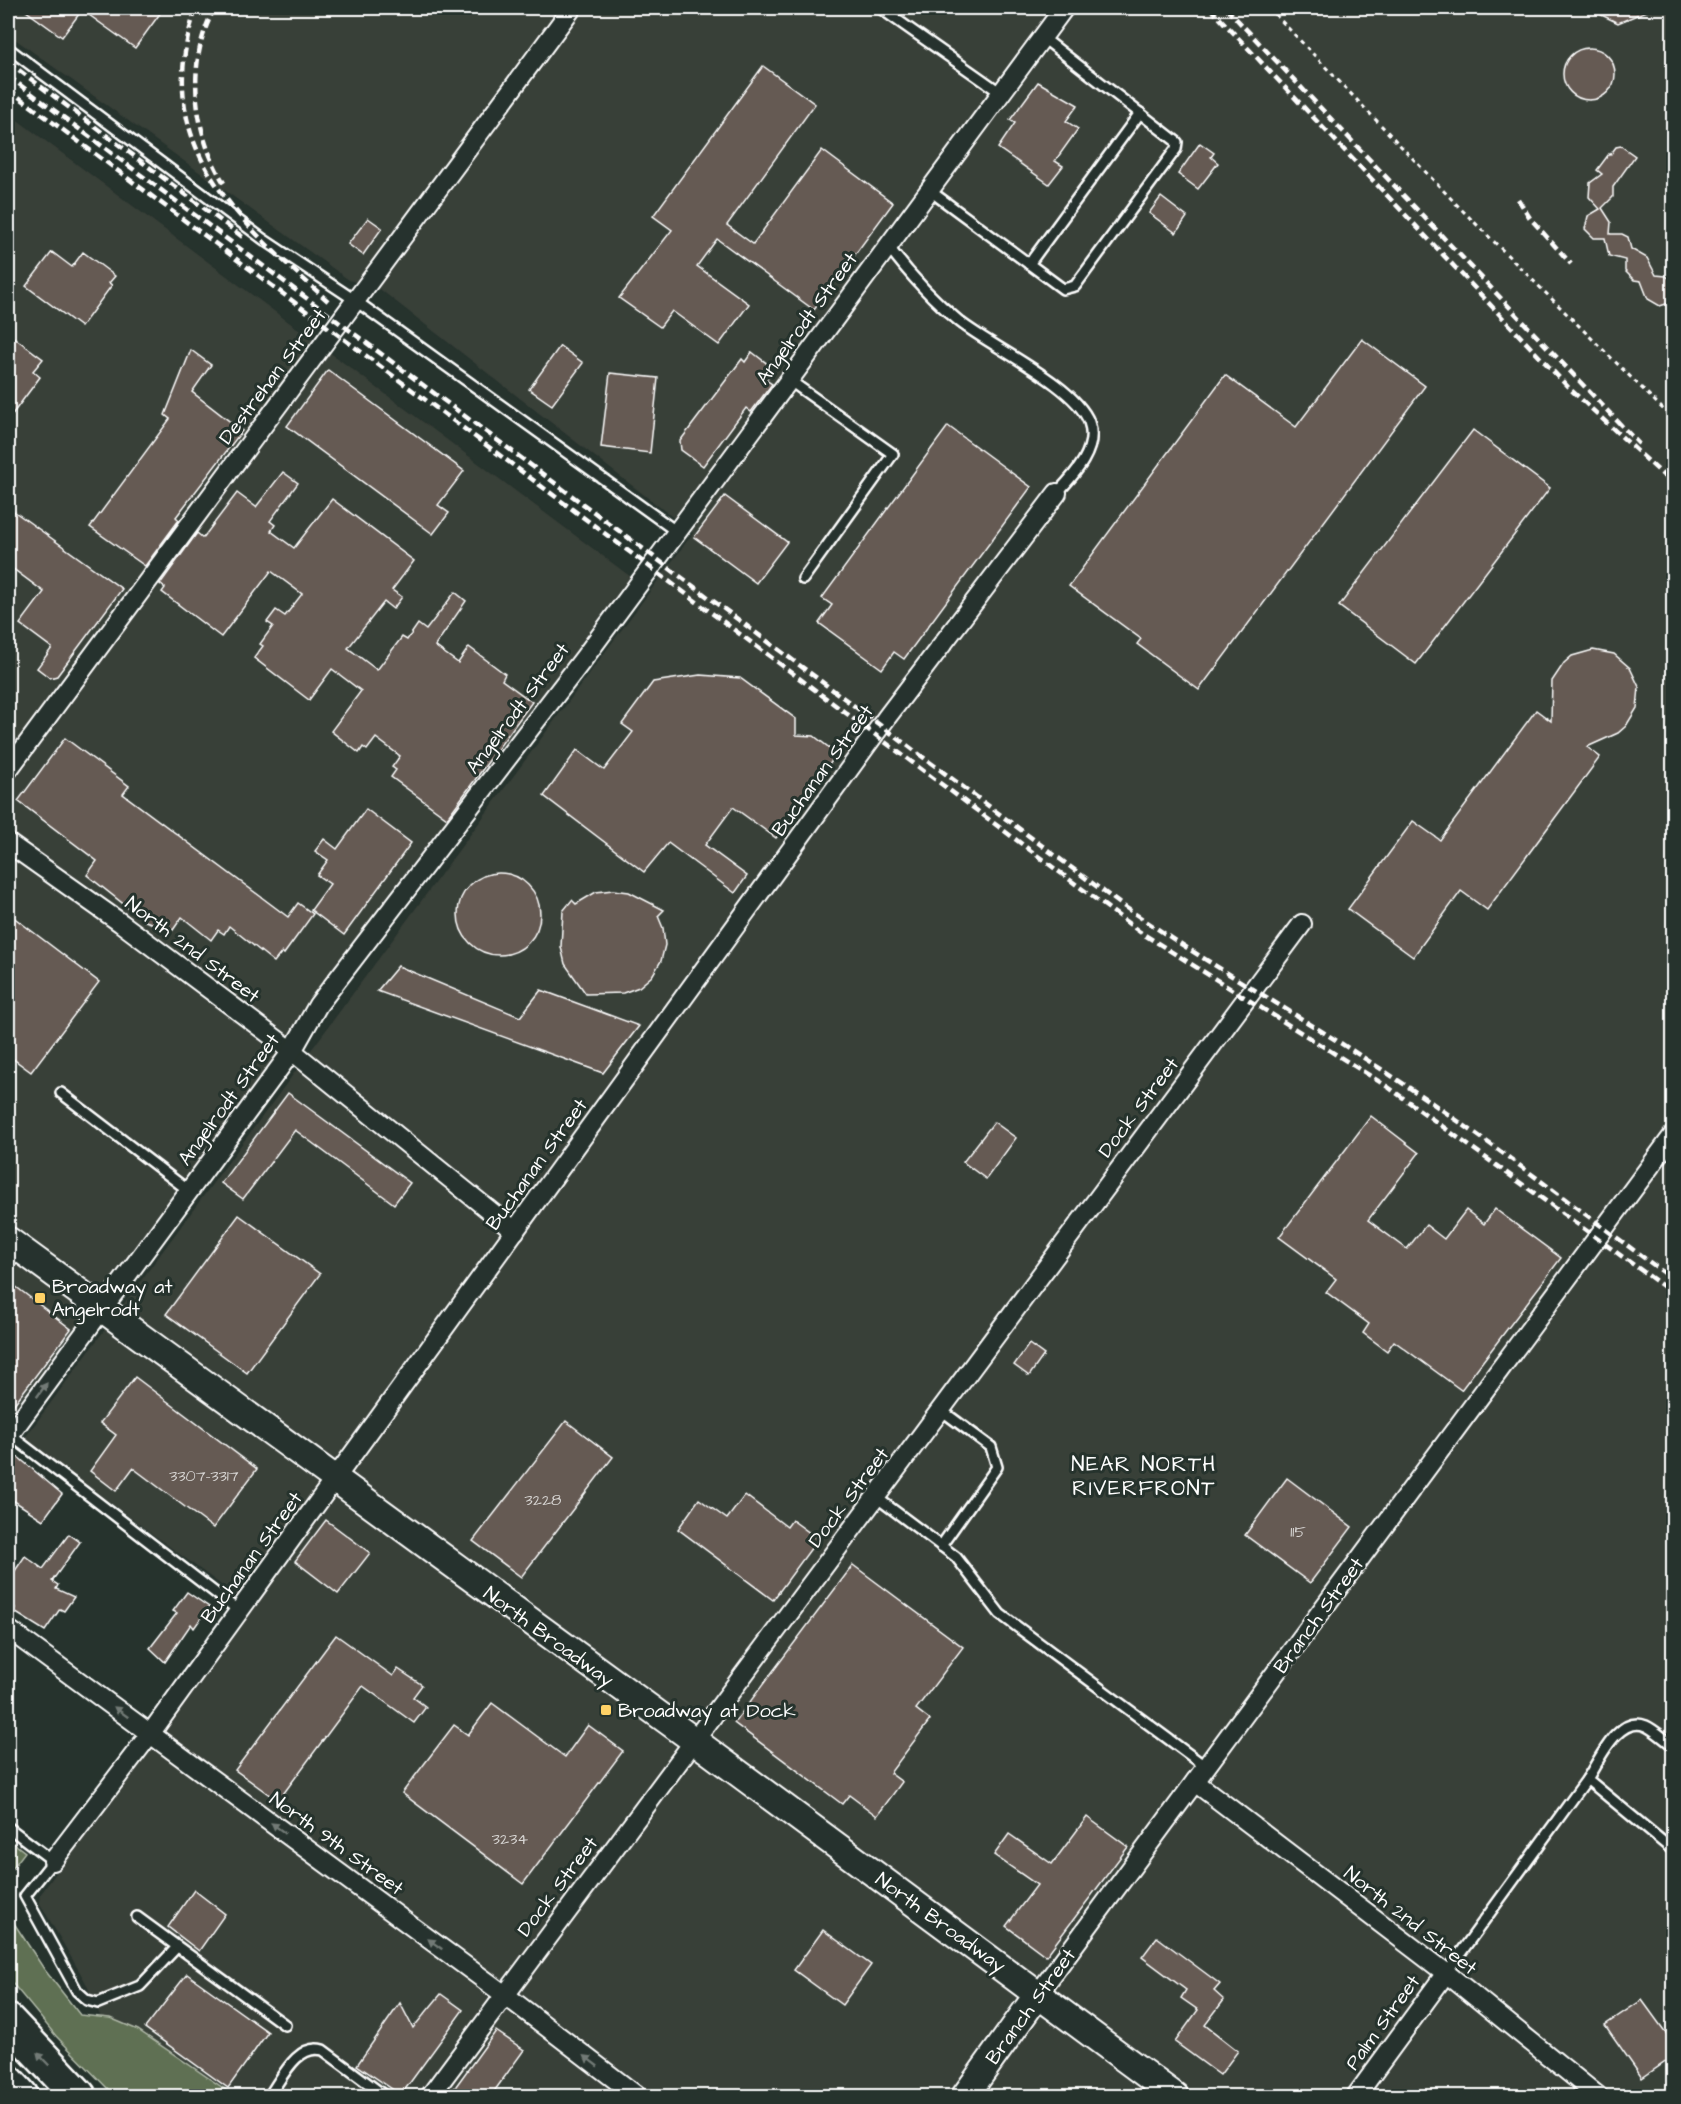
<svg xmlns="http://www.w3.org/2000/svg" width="1681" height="2104" font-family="'Architects Daughter',sans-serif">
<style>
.built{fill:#393f38}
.green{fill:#5f7052;stroke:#afb8a8;stroke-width:1.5}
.building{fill:#655a53;stroke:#fff;stroke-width:1.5}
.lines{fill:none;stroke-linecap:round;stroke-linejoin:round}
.lane-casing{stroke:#fff;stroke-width:14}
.street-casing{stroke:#fff;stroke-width:22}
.secondary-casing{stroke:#fff;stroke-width:30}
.highway-casing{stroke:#fff;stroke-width:38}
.path{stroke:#fff;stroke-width:3;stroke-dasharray:4.5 4.5;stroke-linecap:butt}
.lane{stroke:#26332d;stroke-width:9}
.street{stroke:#26332d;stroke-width:18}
.secondary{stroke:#26332d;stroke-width:26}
.highway{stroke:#26332d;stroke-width:33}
.rail{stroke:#fff;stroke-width:4.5;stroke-dasharray:9 4.5;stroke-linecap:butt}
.oneway{fill:#727a76}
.poi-dot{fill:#ffd166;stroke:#26332d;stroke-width:2}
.labels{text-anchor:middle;stroke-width:6;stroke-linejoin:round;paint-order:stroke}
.number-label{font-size:16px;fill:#d8d6d4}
.street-label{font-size:20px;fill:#fff;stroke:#26332d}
.poi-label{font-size:20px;fill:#fff;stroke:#26332d;text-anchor:start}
.neighbourhood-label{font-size:21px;letter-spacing:1.5px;fill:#fff;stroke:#26332d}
</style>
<rect width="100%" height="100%" fill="#26332d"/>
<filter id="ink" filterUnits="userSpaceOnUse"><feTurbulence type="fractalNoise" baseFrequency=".0167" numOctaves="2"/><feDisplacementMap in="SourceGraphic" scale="12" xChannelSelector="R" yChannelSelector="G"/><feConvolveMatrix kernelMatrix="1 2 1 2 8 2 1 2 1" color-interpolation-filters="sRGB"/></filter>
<g filter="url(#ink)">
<g class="built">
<polygon points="8,8 1673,8 1673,2096 194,2096 103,2022 85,1981 39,1902 40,1895 251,1607 24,1439 693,533 381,290 349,280 8,34"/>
<polygon points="8,113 631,577 8,1427"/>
</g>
<g class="green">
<polygon points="8,1839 25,1852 8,1874"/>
<polygon points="8,1914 44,1969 80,2015 110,2018 138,2030 229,2092 227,2096 115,2096 56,2036 8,1978"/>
</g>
<g class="building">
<polygon points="22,8 164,8 135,48 82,10 62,37"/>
<polygon points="1587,8 1654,8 1618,23"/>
<circle cx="1589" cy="74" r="26"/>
<polygon points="763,66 815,104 727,225 753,244 822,150 893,203 814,310 717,239 697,266 749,304 719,345 672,311 660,327 619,298 672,230 653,216"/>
<polygon points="1038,82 1078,105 1066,121 1078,129 1055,161 1063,166 1049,184 998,148 1015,123 1010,120"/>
<polygon points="1200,143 1214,153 1211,157 1218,163 1198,189 1178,174"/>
<polygon points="1621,146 1635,156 1613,187 1613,197 1602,208 1611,222 1610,234 1622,234 1628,237 1631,249 1647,258 1656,275 1666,276 1674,282 1674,298 1669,303 1660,306 1648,299 1641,281 1634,280 1625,271 1625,260 1609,256 1605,238 1594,238 1585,229 1588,216 1600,209 1589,197 1590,183 1602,174 1597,170 1609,154 1610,155 1616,147"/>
<polygon points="1161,197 1187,217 1176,233 1149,213"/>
<polygon points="368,218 382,228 363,255 348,244"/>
<polygon points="52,252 72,267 83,252 115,276 109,283 112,285 81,327 26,286"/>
<polygon points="8,333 43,359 33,371 40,377 8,420"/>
<polygon points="1362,339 1425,386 1199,690 1137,644 1141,639 1069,586 1225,375 1296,427"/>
<polygon points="560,346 583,363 552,405 529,389"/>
<polygon points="191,350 211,365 192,392 242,431 176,517 179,520 145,566 90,527 170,419 165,415"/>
<polygon points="752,352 774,369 766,380 772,384 751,412 746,408 703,466 681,450 680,441 742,359 745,362"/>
<polygon points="328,370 464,471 438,505 449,513 433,534 287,426"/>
<polygon points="610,373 658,378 650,453 601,447"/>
<polygon points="948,426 1031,487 904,659 894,652 882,669 819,623 832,605 822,598"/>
<polygon points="1473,430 1550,488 1416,664 1339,606"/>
<polygon points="283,472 298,483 270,521 275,525 271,531 294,548 332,499 414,561 392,590 402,597 393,609 384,602 348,648 377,670 402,637 407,640 418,624 426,630 455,592 466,601 435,646 458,663 469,647 505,674 502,680 532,702 447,818 391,777 396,770 392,767 400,756 376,738 367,750 363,747 359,753 331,731 361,691 332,669 309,700 254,658 263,646 260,644 273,626 267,622 276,610 285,616 302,594 271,571 221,637 162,592 165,588 160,584 197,533 203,538 237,493 256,507"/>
<polygon points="725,496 787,542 756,583 694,537"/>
<polygon points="8,507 122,589 57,676 50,678 37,668 52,648 20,624 44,592 8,565"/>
<polygon points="1593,650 1614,654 1630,668 1639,687 1637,708 1626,726 1618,733 1587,747 1600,757 1487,910 1461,891 1413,957 1348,909 1413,821 1440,840 1536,710 1551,721 1552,681 1564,663 1572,656"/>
<polygon points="700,675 740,678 796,719 796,735 814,736 832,750 834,758 776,838 733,807 705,845 747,876 735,893 668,843 644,872 544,796 577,750 604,770 633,732 622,724 653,682"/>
<polygon points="65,738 129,786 123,794 288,917 298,903 313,914 284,954 282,952 274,962 229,926 224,934 218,930 211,940 182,917 173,930 145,921 87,875 97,861 18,801"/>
<polygon points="366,809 411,843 344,935 311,910 330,884 317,875 328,860 315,851 324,839 337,849"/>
<circle cx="499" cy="914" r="41"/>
<polygon points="613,890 629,892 664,910 658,916 663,928 665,945 661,961 652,976 639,987 623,993 586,994 565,964 561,947 563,911 572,900 576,904 596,892"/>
<polygon points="8,913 99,982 31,1072 8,1055"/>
<polygon points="398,966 520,1017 541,990 639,1026 603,1073 377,991"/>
<polygon points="288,1093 410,1183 394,1204 295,1130 243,1199 221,1183"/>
<polygon points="1371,1116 1419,1153 1368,1220 1407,1249 1426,1225 1444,1239 1466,1210 1484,1224 1495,1209 1561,1258 1461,1390 1394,1341 1387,1351 1363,1333 1369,1324 1326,1292 1336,1279 1279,1237"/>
<polygon points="994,1122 1016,1138 986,1179 963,1162"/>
<polygon points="239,1215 320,1274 247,1373 166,1314"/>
<polygon points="15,1286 71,1329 8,1412 8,1296"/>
<polygon points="1029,1344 1044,1355 1029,1376 1014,1365"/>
<polygon points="135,1377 257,1469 213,1528 133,1468 116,1491 90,1471 116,1435 100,1423"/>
<polygon points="566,1421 613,1457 521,1577 473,1541"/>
<polygon points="18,1457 62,1494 43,1520 8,1497 8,1471"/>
<polygon points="1287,1478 1352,1527 1310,1583 1245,1535"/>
<polygon points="745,1495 787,1527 792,1520 818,1539 773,1600 678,1529 699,1499 727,1519"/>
<polygon points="326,1520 370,1553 338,1594 295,1561"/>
<polygon points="69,1534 80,1542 52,1581 58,1585 56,1589 74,1597 64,1611 60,1609 45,1631 13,1611 15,1608 8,1603 8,1581 25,1556 43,1569"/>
<polygon points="853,1565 963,1647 916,1709 930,1720 890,1773 902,1782 877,1816 849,1795 842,1804 734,1723"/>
<polygon points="187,1592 209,1607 194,1628 191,1624 165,1662 150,1648 177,1613 173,1611"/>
<polygon points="336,1635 393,1676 398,1669 422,1685 413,1697 426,1707 414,1723 363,1686 278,1801 235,1770"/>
<polygon points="492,1703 565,1757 588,1725 623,1751 523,1884 402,1793 454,1725 468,1735"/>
<polygon points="1087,1817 1128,1847 1046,1956 1006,1926 1037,1885 994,1855 1009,1834 1052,1864"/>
<polygon points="194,1890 225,1914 199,1951 168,1927"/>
<polygon points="823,1930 871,1965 842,2005 794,1970"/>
<polygon points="1157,1937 1220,1984 1214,1991 1224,2000 1205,2025 1238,2051 1220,2075 1175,2042 1198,2010 1181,1998 1186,1990 1142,1957"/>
<polygon points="187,1974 268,2032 228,2088 145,2028"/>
<polygon points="441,1994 463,2010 401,2095 357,2065 400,2003 413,2028"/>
<polygon points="1642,2000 1674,2044 1674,2056 1642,2078 1605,2025"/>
<polygon points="496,2031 524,2050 490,2097 448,2097"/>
</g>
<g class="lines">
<defs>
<g id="lane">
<polyline points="880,8 1001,93"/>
<polyline points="8,48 263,239 356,301 677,532"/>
<polyline points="929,190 1063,289 1075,286 1176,149 1177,142 1042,37"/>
<path d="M888 246C909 274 933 300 960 322 993 348 1075 385 1089 422 1099 449 1074 475 1057 493"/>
<polyline points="1029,264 1140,113"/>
<polyline points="789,380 893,454 803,579"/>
<polyline points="61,1093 189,1191"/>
<polyline points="941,1410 991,1447 997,1467 941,1546"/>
<polyline points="9,1434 239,1611"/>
<polyline points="876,1497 956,1557 1000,1614 1206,1767"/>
<path d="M1587 1779C1599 1761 1618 1714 1646 1726 1655 1730 1665 1740 1674 1746"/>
<polyline points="8,1827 53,1861 25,1896 77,1991 87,2000 98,2003 140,1986 177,1947"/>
<polyline points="137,1917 285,2025"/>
<polyline points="1446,1973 1587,1779 1674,1851"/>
<path d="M269 2096C282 2078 297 2043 323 2050L385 2096"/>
</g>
<g id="street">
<polyline points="8,770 572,8"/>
<polyline points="8,843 121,923 292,1051 515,1231"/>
<polyline points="8,1437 292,1051 318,1005 584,658 1064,8"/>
<polyline points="8,1629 505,1995 637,2096"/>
<polyline points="1195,1782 1446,1973 1598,2096"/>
<polyline points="53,1861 150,1734 887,717 1057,493"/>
<polyline points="1038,1994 1674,1134"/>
<polyline points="430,2096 1302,924"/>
<polyline points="1356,2096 1446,1973"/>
</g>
<g id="secondary">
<polyline points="8,1240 695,1741 1175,2096"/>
<polyline points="965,2096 1038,1994"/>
</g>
<g id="highway">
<polyline points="8,2021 79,2096"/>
<polyline points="8,2082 21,2096"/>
</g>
</defs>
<use href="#lane" class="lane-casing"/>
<use href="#street" class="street-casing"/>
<use href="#secondary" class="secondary-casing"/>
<use href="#highway" class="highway-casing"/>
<polyline class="path" points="1269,8 1461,209 1674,420"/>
<use href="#lane" class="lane"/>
<use href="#street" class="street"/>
<use href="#secondary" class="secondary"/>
<use href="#highway" class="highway"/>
<g class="rail">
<path d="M215 8C185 60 193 133 224 183"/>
<polyline points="1210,8 1569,388 1674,485"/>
<polyline points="1226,8 1639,444"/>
<path d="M196 9C149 143 236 219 328 301"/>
<polyline points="8,62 244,238"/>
<path d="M8 76 1119 903C1199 958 1283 1006 1364 1058 1471 1126 1572 1205 1674 1280"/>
<polyline points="8,89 1140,932 1388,1087 1674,1294"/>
<polyline points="1518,199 1530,218 1571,264"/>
</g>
</g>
<defs><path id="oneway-solid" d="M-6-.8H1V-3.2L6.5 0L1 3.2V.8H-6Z" transform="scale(1.5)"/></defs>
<g class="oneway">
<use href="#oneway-solid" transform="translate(42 1390) rotate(-54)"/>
<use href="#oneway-solid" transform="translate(121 1712) rotate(-144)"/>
<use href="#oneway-solid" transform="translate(278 1828) rotate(-144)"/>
<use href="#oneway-solid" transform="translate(435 1944) rotate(-144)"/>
<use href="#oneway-solid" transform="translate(43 2059) rotate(-134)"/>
<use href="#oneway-solid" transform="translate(591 2061) rotate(-142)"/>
</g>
</g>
<g class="poi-dot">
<rect x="34" y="1292" width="12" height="12" rx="3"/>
<rect x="600" y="1704" width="12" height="12" rx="3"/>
</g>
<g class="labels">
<g class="number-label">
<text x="204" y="1481">3307-3317</text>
<text x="543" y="1505">3228</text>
<text x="1298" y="1537">115</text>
<text x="510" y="1844">3234</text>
</g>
<g class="street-label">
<text transform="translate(806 318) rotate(-54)" y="7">Angelrodt Street</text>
<text transform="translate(272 376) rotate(-53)" y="7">Destrehan Street</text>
<text transform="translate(517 708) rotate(-53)" y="7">Angelrodt Street</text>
<text transform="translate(822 770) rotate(-54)" y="7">Buchanan Street</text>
<text transform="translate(193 949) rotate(37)" y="7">North 2nd Street</text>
<text transform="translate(228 1099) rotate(-54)" y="7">Angelrodt Street</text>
<text transform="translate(1138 1107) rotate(-53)" y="7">Dock Street</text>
<text transform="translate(536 1164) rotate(-54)" y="7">Buchanan Street</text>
<text transform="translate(848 1497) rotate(-53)" y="7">Dock Street</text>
<text transform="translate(251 1557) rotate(-54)" y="7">Buchanan Street</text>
<text transform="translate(1318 1615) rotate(-54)" y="7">Branch Street</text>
<text transform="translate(549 1636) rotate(36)" y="7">North Broadway</text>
<text transform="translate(337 1843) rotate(36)" y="7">North 9th Street</text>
<text transform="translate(557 1886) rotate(-53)" y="7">Dock Street</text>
<text transform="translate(1411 1920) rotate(38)" y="7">North 2nd Street</text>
<text transform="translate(941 1922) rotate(36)" y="7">North Broadway</text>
<text transform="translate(1030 2006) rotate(-54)" y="7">Branch Street</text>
<text transform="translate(1382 2022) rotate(-54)" y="7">Palm Street</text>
</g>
<g class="poi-label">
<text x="52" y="1293">Broadway at<tspan x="52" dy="23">Angelrodt</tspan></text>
<text x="618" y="1717">Broadway at Dock</text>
</g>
<g class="neighbourhood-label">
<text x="1144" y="1471">NEAR NORTH<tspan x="1144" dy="24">RIVERFRONT</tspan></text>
</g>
</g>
<rect width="1681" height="2104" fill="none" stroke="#26332d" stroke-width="30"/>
<rect x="15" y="15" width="1651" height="2074" fill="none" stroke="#fff" stroke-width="2" filter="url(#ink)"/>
</svg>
